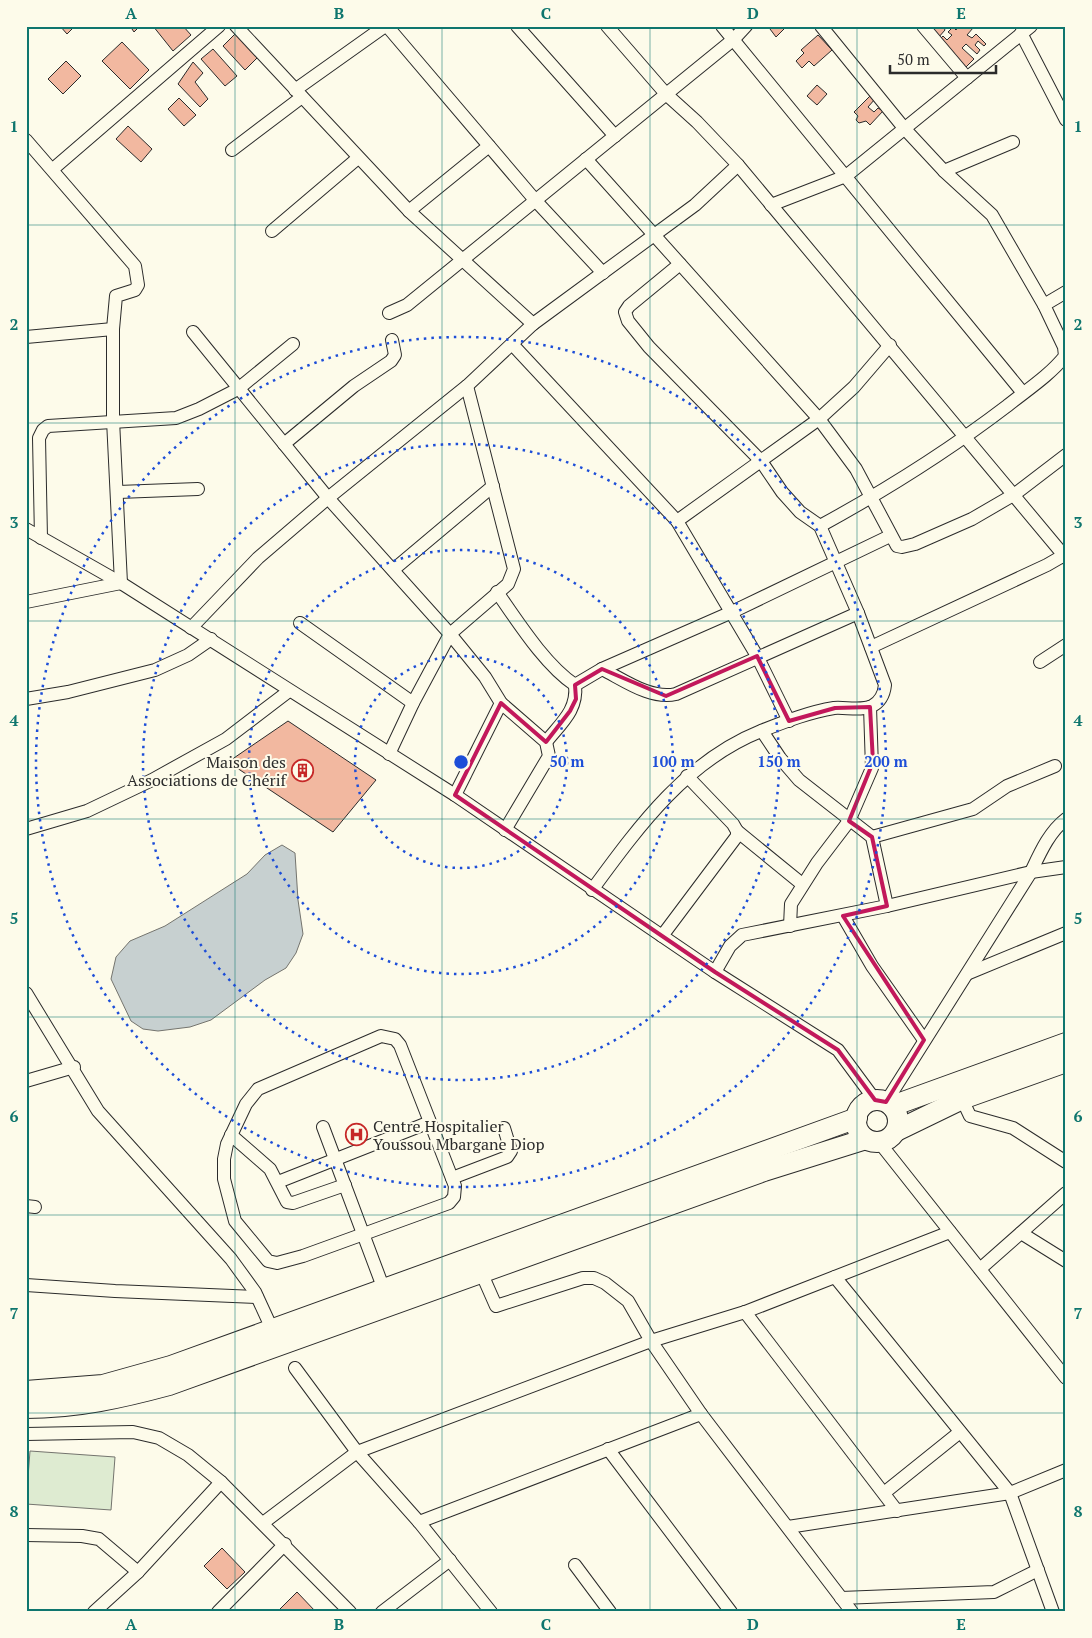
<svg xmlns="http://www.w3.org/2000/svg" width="1092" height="1638" font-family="'PT Serif',serif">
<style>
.green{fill:#deebd1;stroke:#74746e}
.water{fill:#c7d0d0;stroke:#74746e}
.building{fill:#f2b8a0;stroke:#2b2b2b}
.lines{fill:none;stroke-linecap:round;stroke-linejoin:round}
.minor-casing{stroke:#2b2b2b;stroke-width:14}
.primary-casing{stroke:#2b2b2b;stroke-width:22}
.minor{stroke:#fdfbea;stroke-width:12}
.primary{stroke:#fdfbea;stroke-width:20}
.marked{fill:none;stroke:#c2185b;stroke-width:4;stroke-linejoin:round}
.grid{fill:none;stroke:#0f766e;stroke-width:1;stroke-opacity:0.55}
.ring{fill:none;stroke:#1d4ed8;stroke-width:2.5;stroke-dasharray:2.5 5}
.labels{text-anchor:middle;stroke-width:4;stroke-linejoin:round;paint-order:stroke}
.poi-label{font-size:16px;fill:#2b2b2b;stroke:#fdfbea;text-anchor:end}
.centre{fill:#1d4ed8;stroke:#fdfbea;stroke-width:2.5}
.ring-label{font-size:15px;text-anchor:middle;font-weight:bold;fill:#1d4ed8;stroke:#fdfbea;stroke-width:4;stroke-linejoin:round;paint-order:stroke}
.neatline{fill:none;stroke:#0f766e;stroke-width:2}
.grid-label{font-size:16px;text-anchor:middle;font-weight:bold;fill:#0f766e}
</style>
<rect width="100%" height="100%" fill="#fdfbea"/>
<polygon class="green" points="30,1451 115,1457 111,1510 26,1504"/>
<polygon class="water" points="282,845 295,853 298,900 303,934 296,953 286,968 265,980 211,1020 190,1027 158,1031 143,1029 131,1021 111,979 116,957 130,941 165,926 247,874 265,855"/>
<g class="building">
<polygon points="60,26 75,26 67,34"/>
<polygon points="130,26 140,26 134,32"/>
<polygon points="153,26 183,26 191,35 173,51"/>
<polygon points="773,26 787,26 776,37 770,29"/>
<polygon points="936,26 943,26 945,30 938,38 932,33"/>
<polygon points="959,26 971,26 973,28 967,35 972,38 976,34 986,44 984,46 978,41 975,45 980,50 977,54 966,44 962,48 974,59 965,68 937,42 943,36 947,40 952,35 948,32 953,27 956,30"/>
<polygon points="237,32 259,56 245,70 223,46"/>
<polygon points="818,35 832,50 814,66 809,61 802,68 796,61 804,53 801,50"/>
<polygon points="122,42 149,70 130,89 102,61"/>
<polygon points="213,49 237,76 225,86 201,59"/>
<polygon points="66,61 81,76 63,94 48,79"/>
<polygon points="193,62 203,73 195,82 208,99 200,107 178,84"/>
<polygon points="817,85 827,94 817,105 807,96"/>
<polygon points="871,95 875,99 868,107 874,112 878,108 883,111 870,125 866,121 859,123 856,120 858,116 854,112"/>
<polygon points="179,98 196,115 184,126 168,109"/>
<polygon points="128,126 152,149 141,162 116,139"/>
<polygon points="288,721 376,780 333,832 228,762"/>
<polygon points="222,1548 245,1572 227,1589 204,1566"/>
<polygon points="297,1592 316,1612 281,1612 279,1610"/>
</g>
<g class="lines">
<defs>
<g id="minor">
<polyline points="236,26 409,211 533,324"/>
<polyline points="387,26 535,200 603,273"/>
<polyline points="517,26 615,136"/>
<polyline points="607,26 666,94 697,122 738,165 1066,558"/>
<polyline points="722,26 1023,393"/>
<polyline points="923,26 967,78"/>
<polyline points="1021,33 1066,120"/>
<polyline points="295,90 385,26"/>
<polyline points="26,140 135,266 138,285 135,290 116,296 113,329 113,420 121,583 26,602"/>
<polyline points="232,150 302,97"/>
<polyline points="586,159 819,419 856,469 897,546 902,547 915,544 972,519 1015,494 1066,455"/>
<polyline points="53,169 219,26"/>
<polyline points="944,171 1013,142"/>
<polyline points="771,205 846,176 1031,26"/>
<polyline points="409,211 489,146"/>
<polyline points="272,231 358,158"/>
<polyline points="1044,305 1066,292"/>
<polyline points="389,313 407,305 734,39 746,26"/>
<polyline points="193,332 328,498 450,634 485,677 501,703 546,742 549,756 505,830"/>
<polyline points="26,337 113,329"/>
<polyline points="512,344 677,521 757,656 789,721"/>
<polyline points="284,444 354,386 391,361 395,355 392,340"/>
<polyline points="118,492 198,489"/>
<polyline points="677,521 819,419 854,387 890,345"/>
<path d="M820 526C886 490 948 451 1007 406 1027 390 1050 375 1065 356L1064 347 1044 305 992 215 944 171 904 128 821 26"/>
<polyline points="26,529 121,583 455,795 715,972 838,1050 875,1100"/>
<polyline points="41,538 39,438 43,430 48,426 176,418 199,409 238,389 293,344"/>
<polyline points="393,570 493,486"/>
<path d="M497 592C518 622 545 665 575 685L602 669 732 612 890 536"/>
<polyline points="300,623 413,703"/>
<polyline points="191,628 258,558 328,498 467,386 533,324 695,205 738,165"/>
<polyline points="871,647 1047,565 1066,554"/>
<polyline points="1040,662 1066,645"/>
<path d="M602 669C624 680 651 700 676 694L858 613"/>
<polyline points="26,699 68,692 155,670 188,655 211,639"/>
<polyline points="762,731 780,758 799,780 872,837 887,906"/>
<path d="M546 742C561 723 578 710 575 685"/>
<polyline points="389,754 413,703 450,634 508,584 514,569 467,386"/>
<polyline points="455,795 501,703"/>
<polyline points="26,829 87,811 152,780 226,739 289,691"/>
<polyline points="737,831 802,884"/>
<polyline points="872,837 973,809 1007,786 1055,766"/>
<path d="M592 890C639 826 686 761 761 731 784 722 809 712 834 708 845 707 862 711 872 706 880 702 884 694 885 685L858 613 820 526 800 512 782 492 761 461 649 347 628 321 625 312 629 306 680 264"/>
<polyline points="843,916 872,966 924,1040"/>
<polyline points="790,926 791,904 817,863 849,821 872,768 870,707"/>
<polyline points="662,936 737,836 737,831 733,824 687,776"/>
<polyline points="715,972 730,946 742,935 887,906 1031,872 1066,867"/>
<polyline points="969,973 1066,933"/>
<polyline points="26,993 98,1111 231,1259 255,1292 272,1329"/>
<polygon points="381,1036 395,1039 400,1045 455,1186 454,1197 449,1203 303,1256 277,1263 268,1261 235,1221 224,1179 224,1159 227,1144 246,1104 258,1089"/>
<polyline points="26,1081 74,1067"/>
<polyline points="962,1099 970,1116 1013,1128 1066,1162"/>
<path d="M886 1102 1031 872C1040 853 1049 832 1066 819"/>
<polyline points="323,1127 386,1295"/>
<polyline points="231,1135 270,1169 287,1202 293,1203 345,1185"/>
<polyline points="879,1142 1066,1378"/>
<polyline points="452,1178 507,1157 511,1151 504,1128"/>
<polyline points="278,1182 430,1122"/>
<polyline points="26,1206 35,1207"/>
<polyline points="1021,1233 1066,1261"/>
<polyline points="980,1269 1066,1193"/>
<polyline points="481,1272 496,1306 583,1278 594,1278 605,1283 628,1301 651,1341 701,1414 852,1612"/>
<polyline points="835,1277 1010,1493 1053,1612"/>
<polyline points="26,1285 115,1291 257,1297"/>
<polyline points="745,1312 897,1511"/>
<polyline points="295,1368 357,1452 419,1522 491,1612"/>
<polyline points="26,1434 133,1432 159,1438 188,1455 221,1482 350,1612"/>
<polyline points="608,1449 731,1612"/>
<polyline points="884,1493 960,1432"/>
<polyline points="419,1522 701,1414"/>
<polyline points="263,1523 357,1452 651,1341 745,1312 950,1232"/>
<polyline points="788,1527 1010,1493 1066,1470"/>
<polyline points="26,1535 82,1536 99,1539 138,1572"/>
<polyline points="575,1565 610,1612"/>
<polyline points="841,1598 994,1592 1038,1570"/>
<polyline points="94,1612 138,1572 221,1482"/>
<polyline points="218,1612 285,1544"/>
<polyline points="382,1612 450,1560"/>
</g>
<g id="primary">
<circle cx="877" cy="1121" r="21"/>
<polyline points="892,1106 1066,1043"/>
<polyline points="896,1131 962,1099 1066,1062"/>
<polyline points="26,1391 103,1385 171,1366 857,1118"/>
<path d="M26 1408C76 1408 121 1398 169 1385L764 1171 866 1139"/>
</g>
</defs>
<use href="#minor" class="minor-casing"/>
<use href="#primary" class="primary-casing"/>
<use href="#minor" class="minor"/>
<use href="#primary" class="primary"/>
</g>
<path class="marked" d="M757 656 789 721 835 708 870 707 873 762 849 821 872 837 887 906 843 916 924 1040 886 1102 875 1100 838 1050 715 972 455 795 501 703 546 742 570 711 576 699 575 685 602 669 666 696Z"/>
<path class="grid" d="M235 26V1612M442 26V1612M650 26V1612M857 26V1612M26 225H1066M26 423H1066M26 621H1066M26 819H1066M26 1017H1066M26 1215H1066M26 1413H1066"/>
<g class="ring">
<circle cx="461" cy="762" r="106"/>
<circle cx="461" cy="762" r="212"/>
<circle cx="461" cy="762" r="318"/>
<circle cx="461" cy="762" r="425"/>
</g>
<defs>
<symbol id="building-ring" viewBox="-11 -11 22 22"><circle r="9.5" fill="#fdfbea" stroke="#c62828" stroke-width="1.5"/><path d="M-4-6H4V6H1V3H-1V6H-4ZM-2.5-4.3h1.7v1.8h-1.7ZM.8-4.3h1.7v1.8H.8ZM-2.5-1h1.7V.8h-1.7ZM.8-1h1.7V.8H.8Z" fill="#c62828"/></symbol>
<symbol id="hospital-ring" viewBox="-11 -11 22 22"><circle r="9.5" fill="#fdfbea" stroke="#c62828" stroke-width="1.5"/><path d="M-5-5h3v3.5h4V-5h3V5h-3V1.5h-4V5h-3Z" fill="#c62828"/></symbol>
</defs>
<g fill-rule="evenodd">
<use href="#building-ring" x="290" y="758" width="25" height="25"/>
<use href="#hospital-ring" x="344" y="1122" width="25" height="25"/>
</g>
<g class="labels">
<g class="poi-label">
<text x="286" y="768">Maison des<tspan x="286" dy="18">Associations de Chérif</tspan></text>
<text x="373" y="1132" text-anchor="start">Centre Hospitalier<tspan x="373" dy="18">Youssou Mbargane Diop</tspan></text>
</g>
</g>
<circle cx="461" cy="762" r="8" class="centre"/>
<g class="ring-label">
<text x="567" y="767">50 m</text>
<text x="673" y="767">100 m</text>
<text x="779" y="767">150 m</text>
<text x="886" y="767">200 m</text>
</g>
<rect width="1092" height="1638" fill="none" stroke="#fdfbea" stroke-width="55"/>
<path d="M890 65v8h106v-8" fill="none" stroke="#2b2b2b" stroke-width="2.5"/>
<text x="897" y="65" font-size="15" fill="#2b2b2b" stroke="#fdfbea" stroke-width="4" paint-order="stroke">50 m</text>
<rect x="28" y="28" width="1036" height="1582" class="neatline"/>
<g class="grid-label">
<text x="131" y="19">A</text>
<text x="339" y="19">B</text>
<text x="546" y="19">C</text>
<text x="753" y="19">D</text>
<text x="961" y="19">E</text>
<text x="14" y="132">1</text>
<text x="1078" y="132">1</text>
<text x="14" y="330">2</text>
<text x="1078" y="330">2</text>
<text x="14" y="528">3</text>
<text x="1078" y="528">3</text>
<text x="14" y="726">4</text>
<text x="1078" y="726">4</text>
<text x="14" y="924">5</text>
<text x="1078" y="924">5</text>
<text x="14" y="1122">6</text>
<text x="1078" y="1122">6</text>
<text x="14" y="1319">7</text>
<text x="1078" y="1319">7</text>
<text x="14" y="1517">8</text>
<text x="1078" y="1517">8</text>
<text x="131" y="1630">A</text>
<text x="339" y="1630">B</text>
<text x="546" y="1630">C</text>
<text x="753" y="1630">D</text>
<text x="961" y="1630">E</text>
</g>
</svg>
